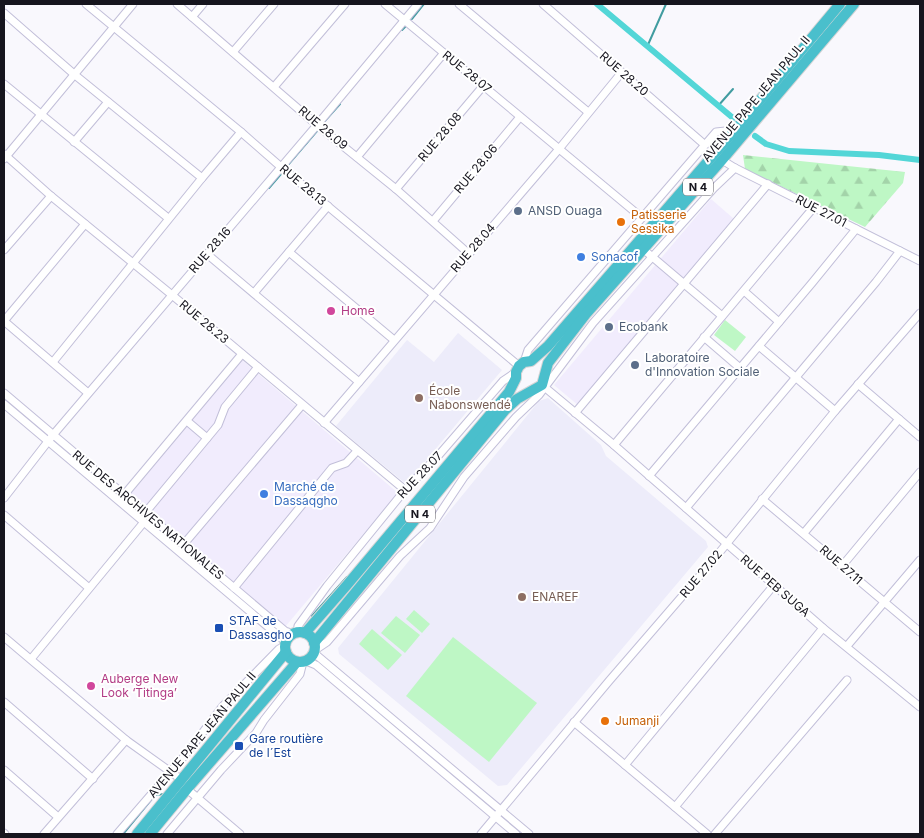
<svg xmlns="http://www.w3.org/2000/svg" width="924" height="838" font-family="Inter,sans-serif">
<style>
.commercial{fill:#f1ecfd}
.built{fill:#edecfa}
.forest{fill:url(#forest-firs)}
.green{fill:#bef7c5}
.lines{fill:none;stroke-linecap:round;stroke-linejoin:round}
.stream{stroke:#419ca0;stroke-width:2}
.canal{stroke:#53d6d7;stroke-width:6}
.minor-casing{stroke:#c2bfd9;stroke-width:9}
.highway-casing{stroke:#d5d5d6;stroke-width:12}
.minor{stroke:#fff;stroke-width:7}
.highway{stroke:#4abfcc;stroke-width:10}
.service-dot{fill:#5c6f8a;stroke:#fff;stroke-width:2}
.food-dot{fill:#e8710a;stroke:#fff;stroke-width:2}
.shop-dot{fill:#3f7fe0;stroke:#fff;stroke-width:2}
.hotel-dot{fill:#d1479c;stroke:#fff;stroke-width:2}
.education-dot{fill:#8d6e63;stroke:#fff;stroke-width:2}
.transit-dot{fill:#1a4fb4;stroke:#fff;stroke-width:2}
.labels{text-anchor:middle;stroke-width:4;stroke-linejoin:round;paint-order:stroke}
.shield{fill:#fff;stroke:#5c5b62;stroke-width:1}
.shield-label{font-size:11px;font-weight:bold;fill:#16151e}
.street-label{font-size:12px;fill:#16151e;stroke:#fff}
.service-label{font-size:12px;fill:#4e5e75;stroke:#fff;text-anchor:start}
.food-label{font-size:12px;fill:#c56008;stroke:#fff;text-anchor:start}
.shop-label{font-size:12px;fill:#366cbe;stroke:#fff;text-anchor:start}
.hotel-label{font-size:12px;fill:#b23c85;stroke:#fff;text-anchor:start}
.education-label{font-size:12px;fill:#785e54;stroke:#fff;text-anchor:start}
.transit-label{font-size:12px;fill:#164399;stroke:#fff;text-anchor:start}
</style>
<defs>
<pattern id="forest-firs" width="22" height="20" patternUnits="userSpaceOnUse" patternTransform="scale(1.25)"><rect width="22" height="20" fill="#bef7c5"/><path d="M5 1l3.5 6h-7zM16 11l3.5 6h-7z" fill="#a3d3a9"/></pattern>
</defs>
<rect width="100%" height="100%" fill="#f9f8fd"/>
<g class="commercial">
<polygon points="711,199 734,219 578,405 554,385"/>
<polygon points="242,360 398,493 285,627 129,496"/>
</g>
<g class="built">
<polygon points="458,333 502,370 406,484 336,426 407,340 434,362"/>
<polygon points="548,398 601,445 606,456 706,541 708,547 507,785 498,786 339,654 338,648 539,401"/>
</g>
<polygon class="forest" points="743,155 905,172 903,183 865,227 745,169"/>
<g class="green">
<polygon points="725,320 746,337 735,351 714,335"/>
<polygon points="414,610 430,624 422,633 406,619"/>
<polygon points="396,616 420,635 405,653 381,633"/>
<polygon points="372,629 402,655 388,670 359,644"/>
<polygon points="453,637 537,703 489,762 406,696"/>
</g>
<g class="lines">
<g class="stream">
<polyline points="412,19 424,4"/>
<polyline points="402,30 405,27"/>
<polyline points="647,47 666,4"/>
<polyline points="718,106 733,89"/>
<polyline points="323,123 340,104"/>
<polyline points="287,166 317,131"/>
<polyline points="269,188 281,174"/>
<polyline points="312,616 347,577"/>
<polyline points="123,834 155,795 165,794"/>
</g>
<g class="canal">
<polyline points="597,4 733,118"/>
<polyline points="755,136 766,144 789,151 879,155 920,160"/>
</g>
<defs>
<g id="minor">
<polyline points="86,4 241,132 281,167 519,366"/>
<polyline points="177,4 317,125 396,189 468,253"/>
<polyline points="385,4 641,217"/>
<polyline points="459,4 588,112"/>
<polyline points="543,4 705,145"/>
<polyline points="4,13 75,75 202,178"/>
<polyline points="192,17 203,4"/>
<polyline points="233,52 274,4"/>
<polyline points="4,84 168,218"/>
<polyline points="274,87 345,4"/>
<polyline points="74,142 108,102"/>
<polyline points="4,154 51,196 172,295 405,490"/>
<polyline points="357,157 444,53"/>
<polyline points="4,159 133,4"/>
<polyline points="722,160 735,168 920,261"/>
<polyline points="396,189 484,85"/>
<polyline points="433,221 520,117"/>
<polyline points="85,224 4,321 88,393"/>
<polyline points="643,249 722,316"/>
<polyline points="4,250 51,196"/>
<polyline points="289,252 394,340"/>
<polyline points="207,254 359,382"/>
<polyline points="744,291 779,322"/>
<polyline points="254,293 328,206"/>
<polyline points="704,337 740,368"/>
<polyline points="759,346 835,411"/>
<polyline points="53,362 202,178 241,132"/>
<polyline points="524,362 528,350 716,132 735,130"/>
<polyline points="858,384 920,437"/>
<polyline points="542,385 614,445 823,628 920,707"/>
<polyline points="4,393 285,631 294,634"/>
<polyline points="4,404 286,642"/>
<polyline points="575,413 768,184"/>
<polyline points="187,421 207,438"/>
<polyline points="324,423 559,149 622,72"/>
<polyline points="614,445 814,207"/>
<polyline points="649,476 812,283 856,229"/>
<polyline points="124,495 242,354"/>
<polyline points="4,498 53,435 317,125 418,4"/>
<polyline points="762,499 920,632"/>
<polyline points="686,508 876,282 900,251"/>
<polyline points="145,513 218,425 225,407 258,367"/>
<polyline points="4,515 89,588"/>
<polyline points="804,533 899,419"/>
<polyline points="183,545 302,405"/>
<polyline points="842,566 920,472"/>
<polyline points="234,588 332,468 346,463 357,451"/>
<polyline points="297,633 298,626 327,586 405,490 438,456 503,381 516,372"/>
<polyline points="4,637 126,740 182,780"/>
<polyline points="847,646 920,560"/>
<polyline points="315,650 327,642 400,556 430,528 464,477 516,417 539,395 593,323 714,188 735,168"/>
<polyline points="314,653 529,834"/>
<polyline points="31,659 144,522"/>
<polyline points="306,661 316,665 516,834"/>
<polyline points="4,702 93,779"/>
<polyline points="574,722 707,834"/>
<polyline points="625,765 774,585"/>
<polyline points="4,770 58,817"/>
<polyline points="187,789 240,834"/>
<polyline points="675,807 823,628"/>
<polyline points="4,833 5,834"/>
<polyline points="44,834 126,740"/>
<polyline points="117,834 187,753 222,707 279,649 285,646"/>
<polyline points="167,834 221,770 256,733 264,720 300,674 303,662"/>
<polyline points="481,834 609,681 710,564 835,411 920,313"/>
<polyline points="715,834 847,680"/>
</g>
<g id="highway">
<circle cx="300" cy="647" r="15"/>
<polyline points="305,633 347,585 509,392 516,378 516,372 519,366 524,362 531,361 548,346 735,130 840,4"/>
<polyline points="314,643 505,410 517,399 542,385 548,363 586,314 722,160 854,4"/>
<polyline points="137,834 286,652"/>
<polyline points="150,834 187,789 297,662"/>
</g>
</defs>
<use href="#minor" class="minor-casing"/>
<use href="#highway" class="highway-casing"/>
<use href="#minor" class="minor"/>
<use href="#highway" class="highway"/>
</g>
<g class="service-dot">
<circle cx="518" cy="211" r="5"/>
<circle cx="609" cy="327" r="5"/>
<circle cx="635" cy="365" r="5"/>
</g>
<g class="food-dot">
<circle cx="621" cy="222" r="5"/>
<circle cx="605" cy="721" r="5"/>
</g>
<g class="shop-dot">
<circle cx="581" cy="257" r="5"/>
<circle cx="264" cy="494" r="5"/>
</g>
<g class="hotel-dot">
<circle cx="331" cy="311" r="5"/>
<circle cx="91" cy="686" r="5"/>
</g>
<g class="education-dot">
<circle cx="419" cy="398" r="5"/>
<circle cx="522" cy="597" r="5"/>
</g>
<g class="transit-dot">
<rect x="214" y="623" width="10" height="10" rx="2.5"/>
<rect x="234" y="741" width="10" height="10" rx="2.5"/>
</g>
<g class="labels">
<g class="shield">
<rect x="683" y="178.5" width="30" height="17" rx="4"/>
<rect x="405" y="505.5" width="30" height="17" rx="4"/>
</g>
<g class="shield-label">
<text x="698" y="191">N 4</text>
<text x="420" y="518">N 4</text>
</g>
<g class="street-label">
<text transform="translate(467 72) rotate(39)" y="4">RUE 28.07</text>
<text transform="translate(624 74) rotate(41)" y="4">RUE 28.20</text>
<text transform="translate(756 99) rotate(-50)" y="4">AVENUE PAPE JEAN PAUL II</text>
<text transform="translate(323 128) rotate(40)" y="4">RUE 28.09</text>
<text transform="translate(440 137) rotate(-50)" y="4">RUE 28.08</text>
<text transform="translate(476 169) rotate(-50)" y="4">RUE 28.06</text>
<text transform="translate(303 185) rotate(40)" y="4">RUE 28.13</text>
<text transform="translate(821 211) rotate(27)" y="4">RUE 27.01</text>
<text transform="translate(473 248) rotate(-49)" y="4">RUE 28.04</text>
<text transform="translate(210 250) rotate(-49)" y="4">RUE 28.16</text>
<text transform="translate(204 322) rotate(40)" y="4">RUE 28.23</text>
<text transform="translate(420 475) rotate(-47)" y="4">RUE 28.07</text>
<text transform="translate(148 515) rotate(40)" y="4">RUE DES ARCHIVES NATIONALES</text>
<text transform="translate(841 565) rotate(41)" y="4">RUE 27.11</text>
<text transform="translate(701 574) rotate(-50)" y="4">RUE 27.02</text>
<text transform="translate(775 586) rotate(41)" y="4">RUE PEB SUGA</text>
<text transform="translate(202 735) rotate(-50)" y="4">AVENUE PAPE JEAN PAUL II</text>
</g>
<g class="service-label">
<text x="528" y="215">ANSD Ouaga</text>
<text x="619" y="331">Ecobank</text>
<text x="645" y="362">Laboratoire<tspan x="645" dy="14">d'Innovation Sociale</tspan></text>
</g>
<g class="food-label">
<text x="631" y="219">Patisserie<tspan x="631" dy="14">Sessika</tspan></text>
<text x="615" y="725">Jumanji</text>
</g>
<g class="shop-label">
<text x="591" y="261">Sonacof</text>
<text x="274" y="491">Marché de<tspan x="274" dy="14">Dassaqgho</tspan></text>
</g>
<g class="hotel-label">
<text x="341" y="315">Home</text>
<text x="101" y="683">Auberge New<tspan x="101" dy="14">Look ‘Titinga’</tspan></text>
</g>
<g class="education-label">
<text x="429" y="395">École<tspan x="429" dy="14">Nabonswendé</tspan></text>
<text x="532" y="601">ENAREF</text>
</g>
<g class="transit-label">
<text x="229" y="625">STAF de<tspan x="229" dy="14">Dassasgho</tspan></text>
<text x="249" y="743">Gare routière<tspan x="249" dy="14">de l´Est</tspan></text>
</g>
</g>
<rect width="924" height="838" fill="none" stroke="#16151e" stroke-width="10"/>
</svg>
